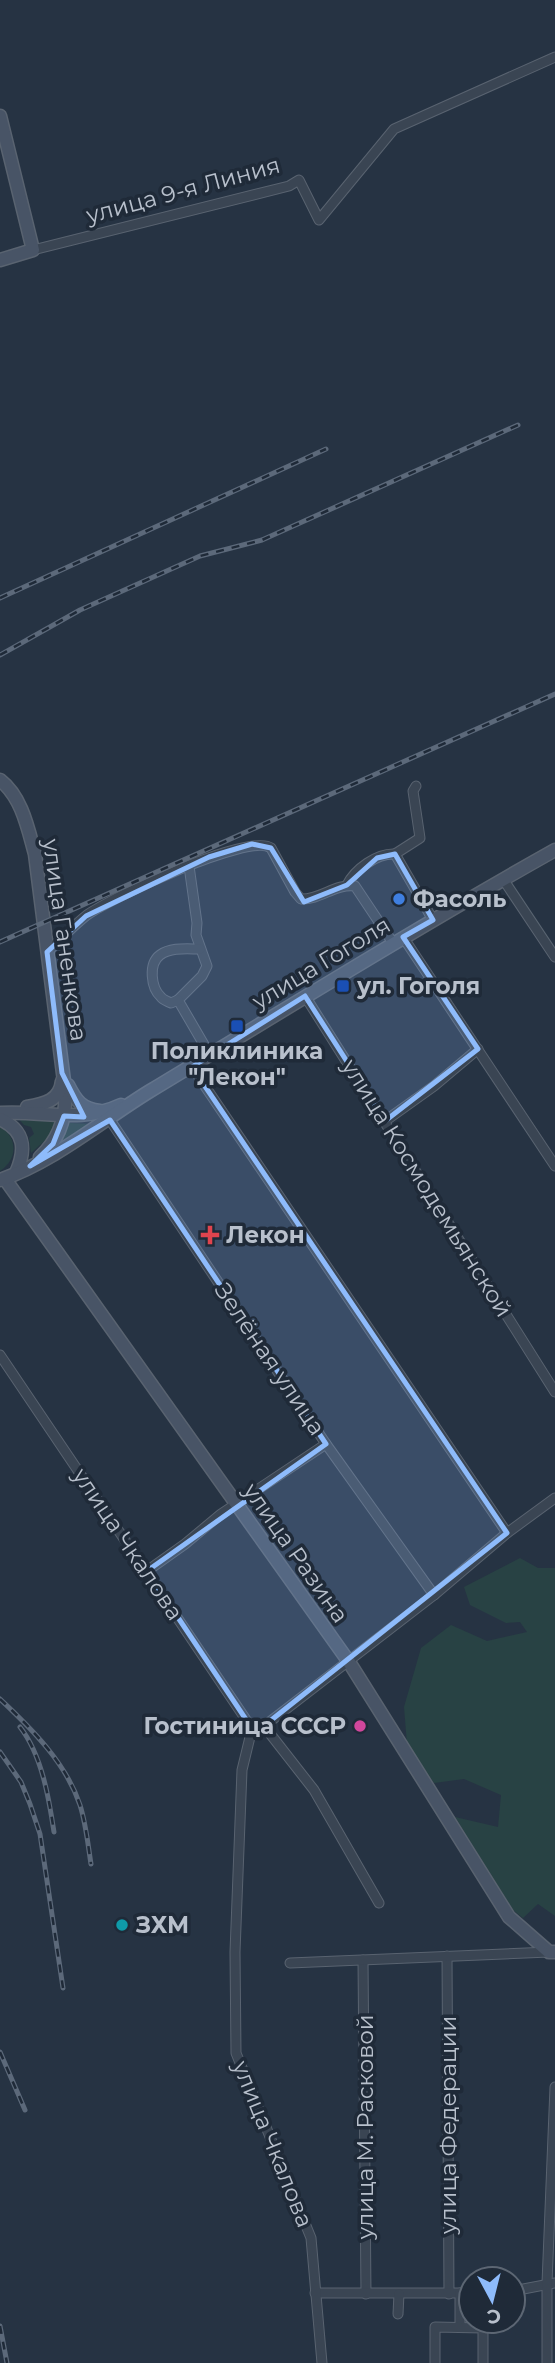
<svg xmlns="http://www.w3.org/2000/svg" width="555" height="2363" font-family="Montserrat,sans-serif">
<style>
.green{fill:#284244}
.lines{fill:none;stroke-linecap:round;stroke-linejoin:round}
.street-casing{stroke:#596370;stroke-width:11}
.secondary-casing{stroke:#596370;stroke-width:15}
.street{stroke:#3a4553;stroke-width:9}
.secondary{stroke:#485466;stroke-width:12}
.rail-casing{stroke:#5c697a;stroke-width:5}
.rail{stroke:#1f2a38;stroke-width:2.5;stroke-dasharray:8;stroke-linecap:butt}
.marked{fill:#8ebbfb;fill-opacity:0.2;stroke:#8ebbfb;stroke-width:5;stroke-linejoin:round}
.shop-dot{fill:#3f7fe0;stroke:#1f2a38;stroke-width:2.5}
.transit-dot{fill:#1a4fb4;stroke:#1f2a38;stroke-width:2.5}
.health-dot{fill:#e0444e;stroke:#1f2a38;stroke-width:2.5}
.hotel-dot{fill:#d1479c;stroke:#1f2a38;stroke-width:2.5}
.culture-dot{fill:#0f9aa8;stroke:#1f2a38;stroke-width:2.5}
.labels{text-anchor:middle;stroke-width:7;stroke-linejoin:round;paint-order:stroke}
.street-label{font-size:23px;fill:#b8c0cc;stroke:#1f2a38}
.poi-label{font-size:23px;font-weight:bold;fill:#b8c0cc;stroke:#1f2a38;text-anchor:start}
</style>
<rect width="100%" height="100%" fill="#263343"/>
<g class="green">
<polygon points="17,1117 53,1119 57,1124 50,1136 31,1153 29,1138 34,1134 31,1127 24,1125"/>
<polygon points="68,1123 91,1124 58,1144"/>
<path d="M0 1126C18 1138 18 1159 0 1171Z"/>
<polygon points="520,1558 538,1568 555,1568 555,1916 538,1904 523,1918 513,1910 455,1817 498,1827 501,1795 464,1779 434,1783 407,1744 404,1707 421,1648 451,1625 487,1641 527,1632 520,1622 506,1623 470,1605 464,1587"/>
</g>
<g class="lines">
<defs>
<g id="street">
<polyline points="33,250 289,186 299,180 319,220 394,129 555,57"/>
<polyline points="416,786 413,791 420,838 395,854 433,920"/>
<polyline points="189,866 197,923 196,935 207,966 202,976 178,1000 210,1055"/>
<polyline points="503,879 555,957"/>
<path d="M347 885C355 869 377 853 395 854"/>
<polyline points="403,937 555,1166"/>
<path d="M47 952C60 940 73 926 87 915 111 898 249 832 271 848L295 892 301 899C320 900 336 883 355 886L393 943"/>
<polyline points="305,996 555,1392"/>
<path d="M178 1000 171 1003C167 1001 163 1000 161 997 151 988 148 964 160 955 171 947 187 949 200 949"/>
<polyline points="192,1067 507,1533"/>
<polyline points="110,1120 326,1444 434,1595"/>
<polyline points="385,1121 434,1086 478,1049"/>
<polyline points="0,1355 255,1733"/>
<polyline points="147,1571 185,1544 221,1514 326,1444"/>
<polyline points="264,1726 314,1790 379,1903"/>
<polyline points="447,1956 449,2294"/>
<polyline points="363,1960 366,2294"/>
<polyline points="290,1963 549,1952"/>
<polyline points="513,2291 555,2283"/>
<polyline points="315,2293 471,2293"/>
<polyline points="460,2293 460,2327"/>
<polyline points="398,2314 399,2294"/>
<polyline points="322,2363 311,2238 236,2053 235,1952 242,1770 250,1737 434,1595 507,1533 555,1498"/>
<polyline points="435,2363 435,2327 483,2328 483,2363"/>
<polyline points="547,2363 547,2283 555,2087"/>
</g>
<g id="secondary">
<polyline points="0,116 33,250 0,260"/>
<path d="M0 780C22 797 28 829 35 854L65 1089C67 1116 60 1139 40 1157"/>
<path d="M68 1085C76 1101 82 1109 100 1111"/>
<path d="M27 1107C44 1104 60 1101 62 1081"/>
<path d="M0 1113C43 1110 80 1124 121 1105"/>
<path d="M0 1119C26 1131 26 1150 16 1173"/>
<polyline points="5,1179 349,1662 509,1917 549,1952 555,1952"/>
<path d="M0 1180C55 1161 101 1121 150 1091 284 1010 418 927 555 850"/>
</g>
</defs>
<use href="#street" class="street-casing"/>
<use href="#secondary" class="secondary-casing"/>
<use href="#street" class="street"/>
<use href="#secondary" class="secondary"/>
<defs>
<g id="rail">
<polyline points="0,598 326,449"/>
<polyline points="0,655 80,610 200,556 262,540 518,425"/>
<polyline points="0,942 555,694"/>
<path d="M0 1699C32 1729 66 1763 80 1805 86 1824 88 1845 91 1864"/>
<path d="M20 1727C42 1755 49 1799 54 1832"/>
<polyline points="0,1752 21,1782 30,1804 40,1834 63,1988"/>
<polyline points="0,2052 25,2110"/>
<polyline points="0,2326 7,2363"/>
</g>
</defs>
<use href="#rail" class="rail-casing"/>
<use href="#rail" class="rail"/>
</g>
<path class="marked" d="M252 844 271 848 304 902 347 885 377 858 395 854 433 920 403 937 478 1049 385 1121 305 996 192 1067 507 1533 255 1733 147 1571 326 1444 110 1120 30 1166 53 1144 64 1116 84 1117 62 1073 47 952 86 916 209 857Z"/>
<circle class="shop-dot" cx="399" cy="899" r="7"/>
<g class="transit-dot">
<rect x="336" y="979" width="14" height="14" rx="3.5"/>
<rect x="230" y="1019" width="14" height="14" rx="3.5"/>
</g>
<path class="health-dot" d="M206.5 1224.5h7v7h7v7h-7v7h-7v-7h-7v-7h7z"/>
<circle class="hotel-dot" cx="360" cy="1726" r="7"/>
<circle class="culture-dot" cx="122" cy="1925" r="7"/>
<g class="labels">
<g class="street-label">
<text transform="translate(183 190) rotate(-15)" y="8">улица 9-я Линия</text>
<text transform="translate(65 940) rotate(82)" y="8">улица Ганенкова</text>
<text transform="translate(321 963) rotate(-31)" y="8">улица Гоголя</text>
<text transform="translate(427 1188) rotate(58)" y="8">улица Космодемьянской</text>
<text transform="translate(270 1359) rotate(56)" y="8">Зелёная улица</text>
<text transform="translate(128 1544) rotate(56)" y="8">улица Чкалова</text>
<text transform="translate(296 1553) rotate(55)" y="8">улица Разина</text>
<text transform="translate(448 2125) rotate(-90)" y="8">улица Федерации</text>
<text transform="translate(365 2127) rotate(-90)" y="8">улица М. Расковой</text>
<text transform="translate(273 2144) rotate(68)" y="8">улица Чкалова</text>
</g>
<g class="poi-label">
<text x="413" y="907">Фасоль</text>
<text x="357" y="994">ул. Гоголя</text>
<text x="237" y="1059" text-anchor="middle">Поликлиника<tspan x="237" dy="26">"Лекон"</tspan></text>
<text x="226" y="1243">Лекон</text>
<text x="346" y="1734" text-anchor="end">Гостиница СССР</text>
<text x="136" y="1933">ЗХМ</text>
</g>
</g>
<g transform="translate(492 2300) rotate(173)"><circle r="33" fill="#1f2a38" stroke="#5c6673" stroke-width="2"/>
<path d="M0-5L12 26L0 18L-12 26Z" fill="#8ebbfb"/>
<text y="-10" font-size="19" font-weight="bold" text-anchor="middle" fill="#b8c0cc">С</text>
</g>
</svg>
